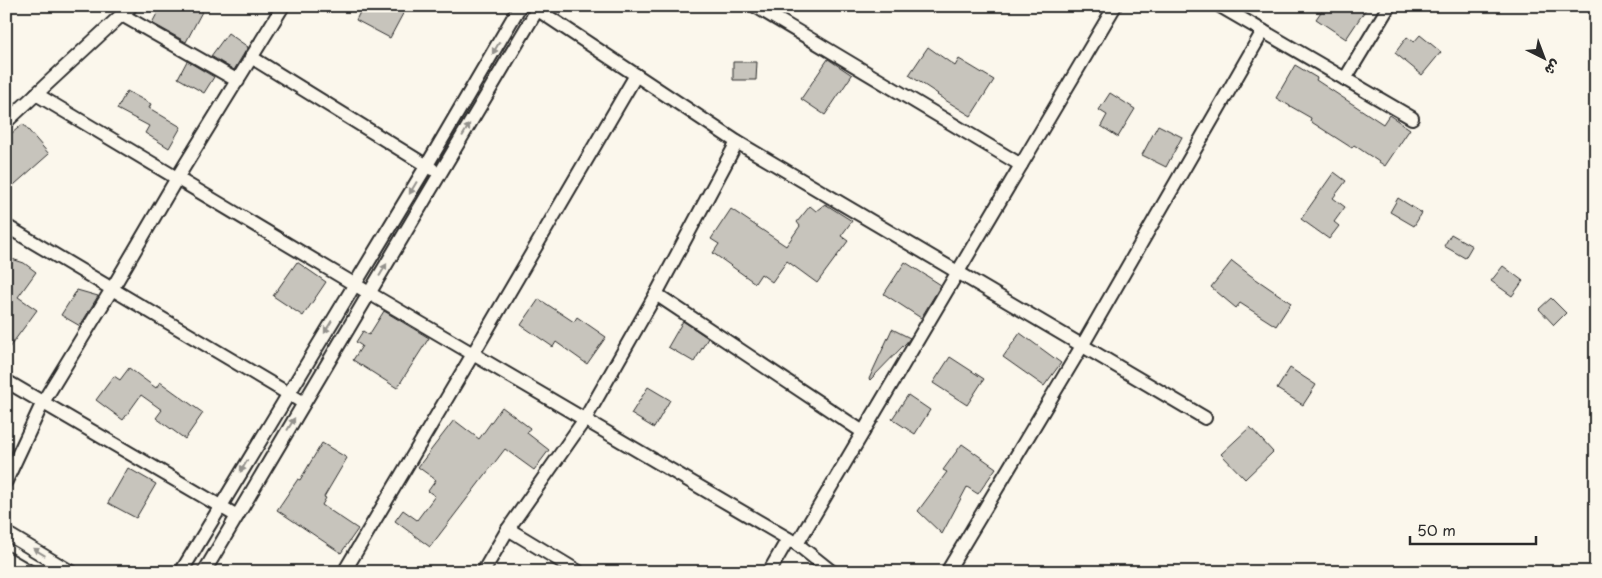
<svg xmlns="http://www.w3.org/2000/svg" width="1602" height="578" font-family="'Playpen Sans','Playpen Sans Arabic',sans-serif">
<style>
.building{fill:#c7c4bc;stroke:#2b2b2b}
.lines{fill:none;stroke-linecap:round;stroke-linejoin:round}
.street-casing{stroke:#2b2b2b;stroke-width:16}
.street{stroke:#fbf7ec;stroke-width:12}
.oneway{fill:#93918c}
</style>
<rect width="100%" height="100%" fill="#fbf7ec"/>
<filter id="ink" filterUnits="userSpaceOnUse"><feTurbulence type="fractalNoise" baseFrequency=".02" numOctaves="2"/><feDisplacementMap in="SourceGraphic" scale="10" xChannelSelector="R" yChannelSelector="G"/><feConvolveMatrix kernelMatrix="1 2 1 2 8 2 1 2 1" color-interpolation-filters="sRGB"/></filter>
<g filter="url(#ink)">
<g class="building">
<polygon points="161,6 205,6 186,42 152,23"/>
<polygon points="363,6 407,6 390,38 356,20"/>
<polygon points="1325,6 1368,6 1346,39 1316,19"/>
<polygon points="228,33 248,47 234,70 211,56"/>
<polygon points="1420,35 1441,52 1422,75 1395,53 1407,37 1414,42"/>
<polygon points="928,47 955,66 959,59 994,80 971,116 937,95 938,94 909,75"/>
<polygon points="828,59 852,75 825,115 801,99"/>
<polygon points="187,61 214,77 204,93 178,78"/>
<polygon points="733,62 757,62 756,80 733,80"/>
<polygon points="1295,65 1317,78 1316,80 1383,124 1389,115 1410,129 1385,166 1354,145 1352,148 1310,121 1311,118 1276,98"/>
<polygon points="127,91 151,104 149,108 181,127 169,148 145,133 149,126 117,109"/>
<polygon points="1110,93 1135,109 1118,137 1101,126 1107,115 1099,110"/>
<polygon points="23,124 49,154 6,192 6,138"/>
<polygon points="1158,125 1182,137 1166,167 1142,155"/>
<polygon points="1334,172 1346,181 1333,198 1345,207 1334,222 1339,226 1329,239 1301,219"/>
<polygon points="1398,198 1422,213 1414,226 1390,212"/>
<polygon points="825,204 852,221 841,236 848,241 817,283 787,261 772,282 761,274 755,283 713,253 719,244 711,239 731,209 786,246 800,226 797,222 810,206 816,211"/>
<polygon points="1451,234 1472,246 1465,258 1444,246"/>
<polygon points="6,257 24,263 36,272 18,297 37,310 6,352"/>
<polygon points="1232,261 1250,275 1291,303 1276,326 1240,303 1236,308 1211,287"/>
<polygon points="297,262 326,282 303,316 273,296"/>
<polygon points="905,262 941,285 921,318 884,294"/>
<polygon points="1503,266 1523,281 1512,296 1491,281"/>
<polygon points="77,290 98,296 80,326 61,315"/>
<polygon points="1551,298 1566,313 1554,325 1539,309"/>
<polygon points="539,299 574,322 577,317 606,337 587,364 556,342 553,347 521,325"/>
<polygon points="384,311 429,338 397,388 353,360 362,346 356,342 363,331 369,335"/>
<polygon points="683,321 708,338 694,362 668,347"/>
<polygon points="892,329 910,338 906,343 870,380 869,379"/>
<polygon points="1020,333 1061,363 1044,386 1003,357"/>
<polygon points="950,357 984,379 967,405 933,383"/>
<polygon points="129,368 156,388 160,382 203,413 185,439 156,418 162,410 141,395 123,420 96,400 114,376 120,380"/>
<polygon points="1290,368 1316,385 1303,405 1277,389"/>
<polygon points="648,387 670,400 654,428 631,414"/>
<polygon points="908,395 930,410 915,434 892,419"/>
<polygon points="502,407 530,428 527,433 549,450 534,470 505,449 430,547 395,521 403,510 417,520 435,496 428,491 436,480 418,467 454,420 479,439"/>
<polygon points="1250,427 1273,452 1245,479 1221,454"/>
<polygon points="322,443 347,458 324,497 326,498 322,505 358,529 341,553 277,510 298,479 300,480"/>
<polygon points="962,444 996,468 978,494 967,487 942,534 918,511 947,472 943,470"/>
<polygon points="128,468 156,484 136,518 108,503"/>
</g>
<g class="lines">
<defs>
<g id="street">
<polyline points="532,6 737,142 1205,418"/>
<polyline points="755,6 1021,165"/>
<polyline points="1220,6 1412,118"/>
<polyline points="122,15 238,81"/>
<polyline points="251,57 432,169"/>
<polyline points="1345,79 1389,6"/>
<polyline points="36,94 369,293 797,544 832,572"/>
<polyline points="6,122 131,6"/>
<polyline points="6,226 304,403"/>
<polyline points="656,294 863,432"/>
<polyline points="6,381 237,516"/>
<polyline points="6,481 43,402 112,289 177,178 283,6"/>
<polyline points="508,529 579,572"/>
<polyline points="6,533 71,572"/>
<polyline points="797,544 1115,6"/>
<polyline points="6,558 30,572"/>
<polyline points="181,572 427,165 520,6"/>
<polyline points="204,572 537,10"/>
<polyline points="344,572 473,354 636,75"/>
<polyline points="483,572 508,529 585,419 656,294 737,142"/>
<polyline points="769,572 788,539"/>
<polyline points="947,572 1082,346 1263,31"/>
</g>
</defs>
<use href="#street" class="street-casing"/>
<use href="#street" class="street"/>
</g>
<defs><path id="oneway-solid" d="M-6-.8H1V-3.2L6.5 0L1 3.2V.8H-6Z" transform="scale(1.25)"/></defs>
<g class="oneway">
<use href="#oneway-solid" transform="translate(496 48) rotate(120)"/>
<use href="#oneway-solid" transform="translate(466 130) rotate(-59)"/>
<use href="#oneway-solid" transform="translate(413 188) rotate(121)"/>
<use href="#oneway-solid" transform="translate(383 270) rotate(-59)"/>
<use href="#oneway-solid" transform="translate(328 327) rotate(121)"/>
<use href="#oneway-solid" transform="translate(291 424) rotate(-59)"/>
<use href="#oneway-solid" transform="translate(244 466) rotate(121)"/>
<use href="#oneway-solid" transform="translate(39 552) rotate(-149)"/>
</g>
</g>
<rect width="1602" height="578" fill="none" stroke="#fbf7ec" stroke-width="25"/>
<rect x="12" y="12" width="1577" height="553" fill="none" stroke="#2b2b2b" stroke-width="2" filter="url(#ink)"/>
<g transform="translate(1544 58) rotate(138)" stroke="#fbf7ec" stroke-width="4" paint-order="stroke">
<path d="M0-4L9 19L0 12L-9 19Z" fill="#2b2b2b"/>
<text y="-8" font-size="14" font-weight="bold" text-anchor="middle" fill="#2b2b2b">ش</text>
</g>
<path d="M1410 536v8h126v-8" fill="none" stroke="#2b2b2b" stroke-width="2.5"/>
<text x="1417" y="536" font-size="15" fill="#2b2b2b" stroke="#fbf7ec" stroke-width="4" paint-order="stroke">50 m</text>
</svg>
